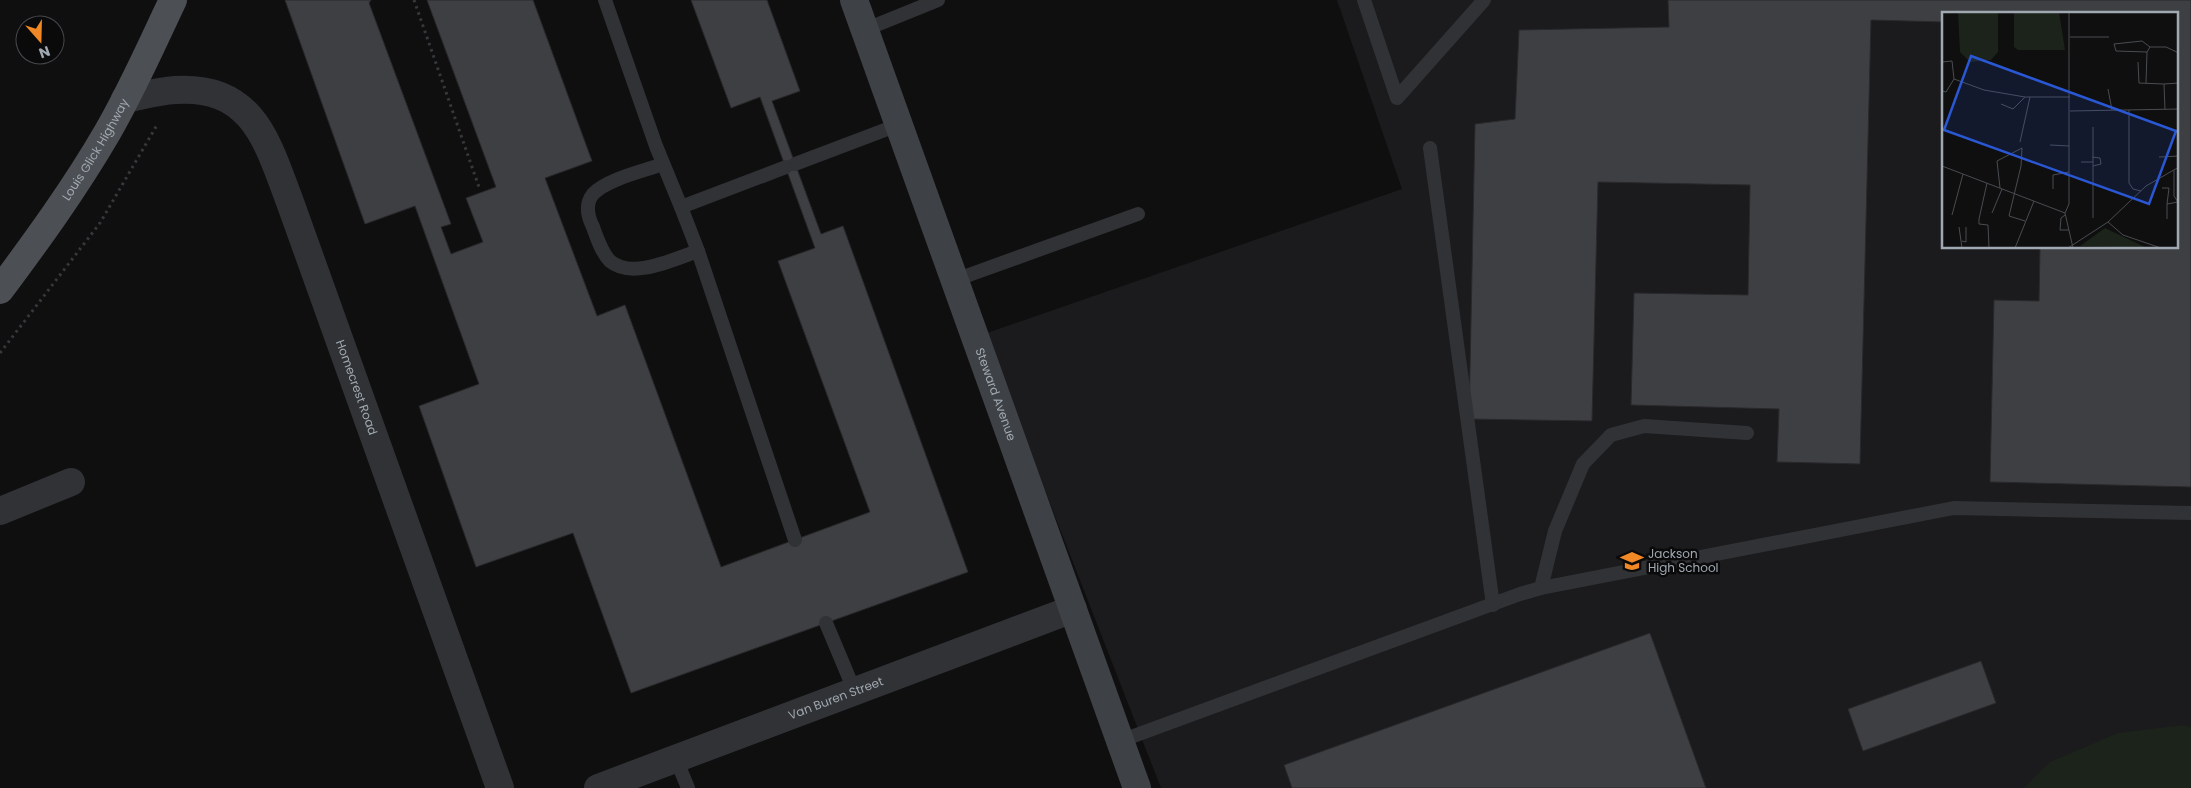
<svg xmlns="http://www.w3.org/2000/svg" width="2191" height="788" font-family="Poppins,sans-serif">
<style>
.built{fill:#1b1b1d;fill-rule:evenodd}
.green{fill:#1b231b}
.building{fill:#3e3f43;stroke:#29292c}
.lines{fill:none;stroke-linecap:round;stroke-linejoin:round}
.path{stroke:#36393c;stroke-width:3;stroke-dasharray:2.5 4;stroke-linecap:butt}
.lane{stroke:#303235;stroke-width:14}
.street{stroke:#303235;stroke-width:28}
.secondary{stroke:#3e4145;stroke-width:28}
.primary{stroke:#4c4f54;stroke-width:28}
.labels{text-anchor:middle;stroke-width:5;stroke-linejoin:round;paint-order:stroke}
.street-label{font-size:12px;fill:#a0a8b1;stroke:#0a0a0b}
.poi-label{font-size:12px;fill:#a0a8b1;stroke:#0a0a0b;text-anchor:start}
.inset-road{fill:none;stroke:#494c50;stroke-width:1}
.view{fill:#2a57d4;fill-opacity:0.15;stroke:#2a57d4;stroke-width:2.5}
.inset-edge{fill:none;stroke:#a0a8b1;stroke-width:2.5}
</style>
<rect width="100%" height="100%" fill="#0f0f10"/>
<path class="built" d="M1337 0H2191V788H1161L984 334 1402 189ZM1944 14H2177V248H1944Z"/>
<polygon class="green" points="2184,725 2191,727 2191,788 2024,788 2050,762 2118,733"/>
<g class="building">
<polygon points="285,0 371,0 369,3 451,224 441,227 451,254 483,242 466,198 496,187 427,0 533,0 592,161 545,178 597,316 625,305 721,567 870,512 778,261 815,248 760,97 731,108 691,0 767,0 800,91 772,101 821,234 843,226 968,572 631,693 573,533 476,567 419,406 479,384 415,206 365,224"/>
<polygon points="1668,0 2191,0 2191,487 1990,482 1994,300 2039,301 2040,248 2177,248 2177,14 1944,14 1944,22 1871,20 1860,464 1777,462 1779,409 1631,405 1634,293 1748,295 1750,185 1598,182 1592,421 1469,419 1475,124 1515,119 1519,30 1669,27"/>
<polygon points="1650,633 1706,788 1292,788 1284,765"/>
<polygon points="1981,661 1996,703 1863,751 1848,709"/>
</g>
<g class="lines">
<g class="path">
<polyline points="414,0 480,190"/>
<polyline points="0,353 100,223 157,125"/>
</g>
<g class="lane">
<polyline points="605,0 656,146 681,207"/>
<polyline points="1364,0 1397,98 1484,0"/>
<polyline points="864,30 938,0"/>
<polyline points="1430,148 1493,605"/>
<path d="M663 164C644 171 607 179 593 194 585 204 588 217 593 227 597 238 602 253 610 261 632 280 674 259 698 251"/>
<polyline points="795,164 898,125"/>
<polyline points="786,167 681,207 698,251 795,540"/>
<polyline points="955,280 1138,214"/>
<polyline points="1541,588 1555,531 1583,464 1611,435 1644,426 1747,433"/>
<polyline points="826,623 855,692"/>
<polyline points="1120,741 1520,594 1541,588 1954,508 2191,513"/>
<polyline points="676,759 688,788"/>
</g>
<g class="street">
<path id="s1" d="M125 99C141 96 158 91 175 90 253 85 267 141 290 202L500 788"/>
<polyline points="0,511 71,482"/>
<path id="s2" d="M598 788 1073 609"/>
</g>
<path class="secondary" id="s3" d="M854 0 1137 788"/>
<path class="primary" id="s4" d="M0 290C38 239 75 188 107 133 132 90 152 44 173 0"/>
</g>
<defs>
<symbol id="school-bare" viewBox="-9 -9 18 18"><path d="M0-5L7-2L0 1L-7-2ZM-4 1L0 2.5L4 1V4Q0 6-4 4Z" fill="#f18826" stroke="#0a0a0b" stroke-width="2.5" paint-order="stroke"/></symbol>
</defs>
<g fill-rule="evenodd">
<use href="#school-bare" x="1616" y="545" width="32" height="32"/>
</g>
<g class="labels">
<g class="street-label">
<text dy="4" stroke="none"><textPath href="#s4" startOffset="170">Louis Glick Highway</textPath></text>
<text dy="4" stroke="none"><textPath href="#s1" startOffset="425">Homecrest Road</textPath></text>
<text dy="4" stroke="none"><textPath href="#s3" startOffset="419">Steward Avenue</textPath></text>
<text dy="4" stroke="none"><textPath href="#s2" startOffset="254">Van Buren Street</textPath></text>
</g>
<g class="poi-label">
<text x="1648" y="558">Jackson<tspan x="1648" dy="14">High School</tspan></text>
</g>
</g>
<g transform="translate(1942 12)">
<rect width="236" height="236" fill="#0f0f10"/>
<path d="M16 0H56V40L49 48 28 50 18 40ZM72 0H117L123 38H76L72 35ZM163 216 186 227 205 236 138 234Z" fill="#1b231b"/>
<path class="inset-road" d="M127 0V192L123 201 131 236M128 25H167M205 40 174 39 172 32 200 29 208 35M0 50 10 49 12 67 42 78 83 85H128M196 50 197 71 222 72 223 98M204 71 205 40 208 35H224L237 41M222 72 237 71M166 77 170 98M0 79 4 80 12 67M59 92 71 97 83 85M187 98V171L191 177 199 179M128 99 237 97M78 130 88 85M108 133 127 134M150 145 158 146 159 152 151 154M217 145 237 144M139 150H151V115M151 150V206M0 154 123 201M232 158V184L236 190M45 171 37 207V212L46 213 47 236M58 176 55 149 80 136 79 154 67 204 83 209M220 176H227L225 192M111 177V163L127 160M50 201 60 177M10 203 21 162M123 203 119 206 118 218H127M225 207V192L236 190V209M166 210 181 223 219 236M17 215 20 236M20 229 24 230V215M73 236 92 189M126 236 166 210 204 174 237 155"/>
<path class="view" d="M29 44 234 119 207 192 2 118Z"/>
<rect width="236" height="236" class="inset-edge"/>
</g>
<g transform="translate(40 40) rotate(160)"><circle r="24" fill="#0a0a0b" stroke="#46494d"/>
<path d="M0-4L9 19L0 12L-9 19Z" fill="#f18826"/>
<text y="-8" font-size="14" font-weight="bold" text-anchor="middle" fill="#a0a8b1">N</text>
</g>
</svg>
